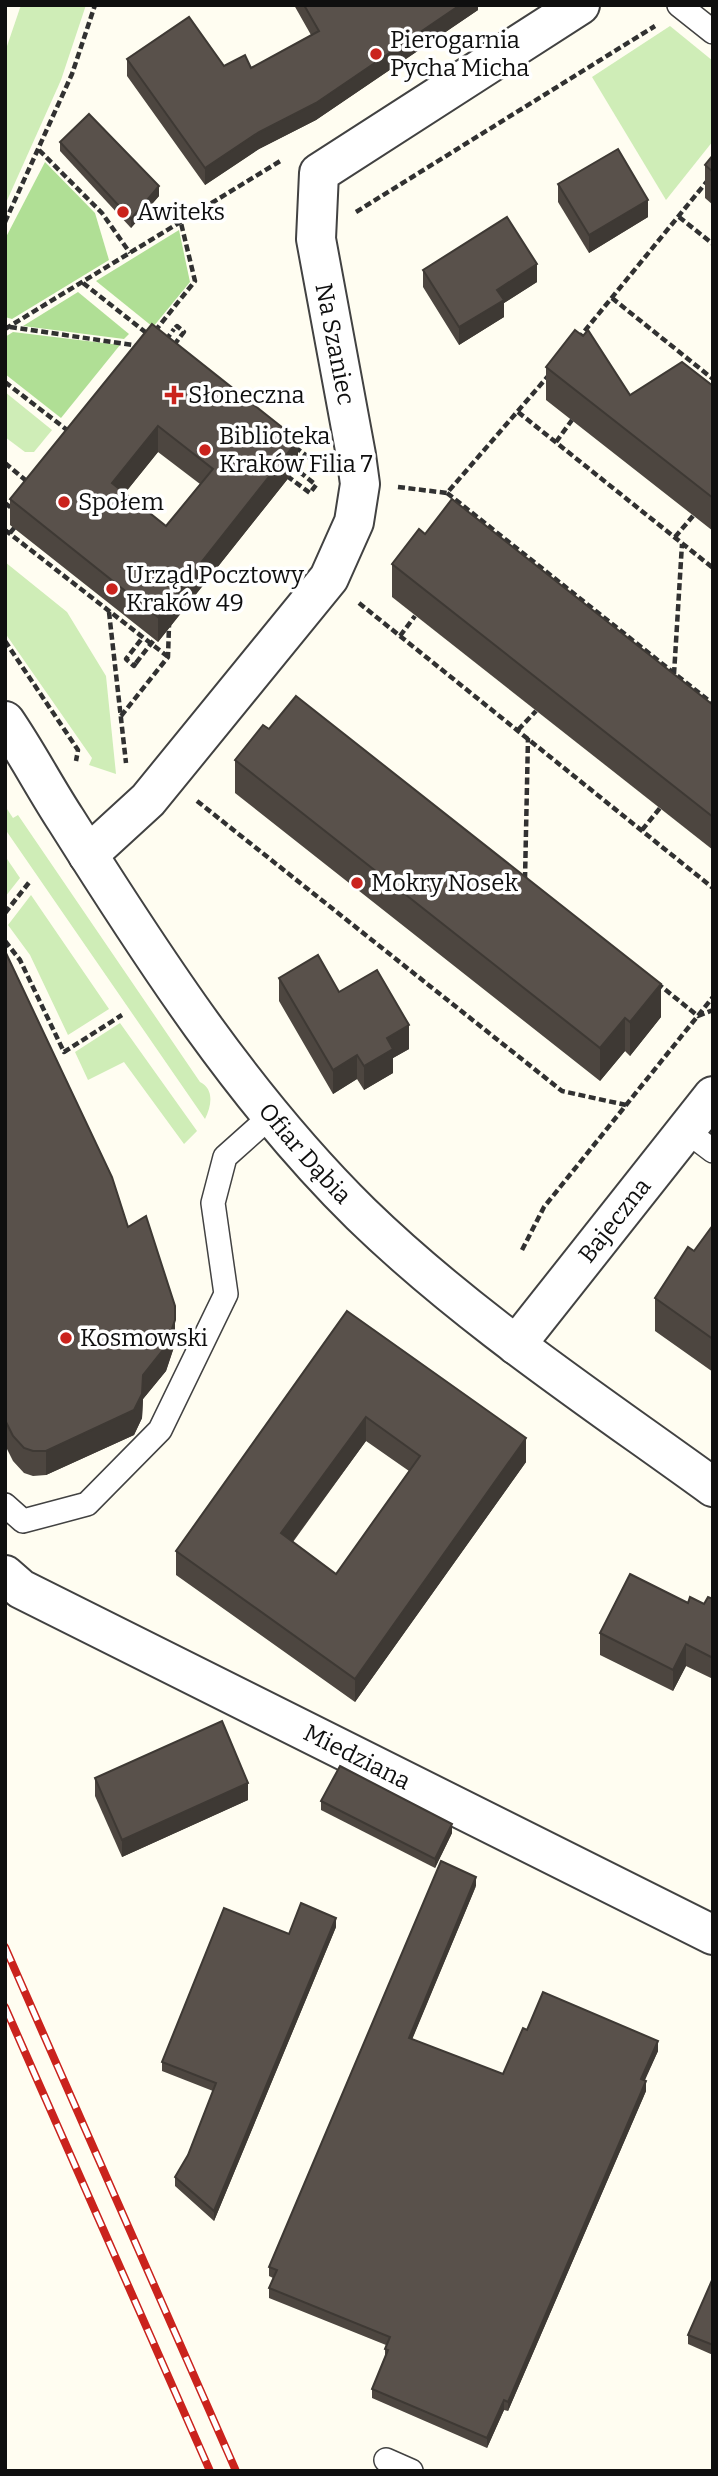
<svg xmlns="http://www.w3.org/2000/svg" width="718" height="2476" font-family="Bitter,serif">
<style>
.green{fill:#cfedb7}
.forest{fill:#b0df95}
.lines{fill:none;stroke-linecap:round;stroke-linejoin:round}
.service-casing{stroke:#424242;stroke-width:26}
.minor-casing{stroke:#424242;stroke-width:42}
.tertiary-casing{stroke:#424242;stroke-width:42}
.path{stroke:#313131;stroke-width:4.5;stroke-dasharray:7 3.5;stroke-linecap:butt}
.service{stroke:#fff;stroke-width:23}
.minor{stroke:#fff;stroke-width:38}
.tertiary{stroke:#fff;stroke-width:38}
.rail-casing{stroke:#ca231d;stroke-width:8}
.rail{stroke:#fff;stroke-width:5;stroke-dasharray:16;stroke-linecap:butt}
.path-bridge{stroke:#313131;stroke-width:4.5;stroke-dasharray:7 3.5;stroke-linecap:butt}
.wall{fill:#4d4640;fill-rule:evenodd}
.shaded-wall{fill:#3e3934}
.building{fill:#59514b;stroke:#3e3934;stroke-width:2;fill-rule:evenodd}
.poi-dot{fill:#ca231d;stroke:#fff;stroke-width:2.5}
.labels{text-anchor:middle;stroke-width:7;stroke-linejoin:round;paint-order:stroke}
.poi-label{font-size:24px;fill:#0f0f0f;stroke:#fff;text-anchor:start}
.street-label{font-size:24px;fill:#0f0f0f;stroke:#fff}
</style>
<rect width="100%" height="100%" fill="#fffdf1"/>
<g class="green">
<polygon points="21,5 86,5 61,80 5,205 5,52"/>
<polygon points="670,26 713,61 713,141 666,200 592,77"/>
<polygon points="5,392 52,430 34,452 25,452 5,437"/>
<polygon points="5,562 67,612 106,676 116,774 89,765 92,758 5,633"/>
<path d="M5 806 13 818 18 815 200 1082C214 1089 212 1105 205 1119L5 829Z"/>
<polygon points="5,856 20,878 5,897"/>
<polygon points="31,895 109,1009 68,1035 30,955 8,925"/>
<polygon points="120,1023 197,1131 184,1144 124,1062 88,1080 75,1052"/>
</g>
<g class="forest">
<polygon points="45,162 95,213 109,260 12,319 5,317 5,239"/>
<polygon points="179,230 190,282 153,327 96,281"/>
<polygon points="78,292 129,334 124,339 23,326"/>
<polygon points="13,332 120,345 61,418 5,374 5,337"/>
</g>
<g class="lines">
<defs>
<g id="service">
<polyline points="679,5 713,32"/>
<polyline points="684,1129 713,1151"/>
<polyline points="5,1505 23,1521 87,1504 160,1430 226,1294 213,1203 225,1157 272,1115"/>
<polyline points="386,2460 411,2471"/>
</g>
<g id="minor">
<polyline points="88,855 148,800 329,578 354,522 360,484 356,455 316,239 319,173 580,5"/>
<path id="s1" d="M516 1345 713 1096"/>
<path id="s2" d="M5 1575 21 1589 713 1935"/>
</g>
<g id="tertiary">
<path id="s3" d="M5 721C27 753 45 788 66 820 153 958 244 1099 361 1214 467 1317 593 1400 713 1487"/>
</g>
</defs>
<use href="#service" class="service-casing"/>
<use href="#minor" class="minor-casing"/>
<use href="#tertiary" class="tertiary-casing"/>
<g class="path">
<polyline points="39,150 102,213 130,253"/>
<polyline points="356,212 655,26"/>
<polyline points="679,217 713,244"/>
<polyline points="5,222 72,74 95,5"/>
<polyline points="83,283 149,335"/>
<polyline points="612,298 713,379"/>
<polyline points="10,327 140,346"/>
<polyline points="5,329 282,160"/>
<polyline points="155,331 195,281 181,223"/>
<polyline points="578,339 713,174"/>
<polyline points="174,345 184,332 177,326 174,329"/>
<polyline points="5,382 71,433"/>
<polyline points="518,412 713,568"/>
<polyline points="556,442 572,420"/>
<polyline points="295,447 316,463"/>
<polyline points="5,463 29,483"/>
<polyline points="287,476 310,493 316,485 296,469"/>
<polyline points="398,487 447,493 549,375"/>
<polyline points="447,493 713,704"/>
<polyline points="5,503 14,510"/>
<polyline points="5,530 167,656"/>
<polyline points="10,533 18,523"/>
<polyline points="675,537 693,516"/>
<polyline points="359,603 713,888"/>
<polyline points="109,612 126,763"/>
<polyline points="400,636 415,616"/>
<polyline points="5,641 78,750 76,761"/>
<polyline points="136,663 134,666 126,659 143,637"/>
<polyline points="674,674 682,544"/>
<polyline points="121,716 168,657 169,625"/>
<polyline points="518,730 536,711"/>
<polyline points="197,801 562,1091 626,1105"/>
<polyline points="642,830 660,808"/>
<polyline points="525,879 528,738"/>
<polyline points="5,913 31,880"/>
<polyline points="5,941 20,960 64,1052 122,1015"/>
<polyline points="657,983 698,1016 713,1010"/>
<polyline points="522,1250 544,1207 713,997"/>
</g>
<use href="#service" class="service"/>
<use href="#minor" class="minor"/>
<use href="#tertiary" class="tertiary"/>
<defs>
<g id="rail">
<polyline points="5,1947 236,2471"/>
<polyline points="5,2007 210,2471"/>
</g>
</defs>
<use href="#rail" class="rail-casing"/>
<use href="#rail" class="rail"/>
<g class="path-bridge">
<polyline points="166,340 174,329"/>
<polyline points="136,663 157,636"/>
</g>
</g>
<g class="wall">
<polygon points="294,5 478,5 478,10 316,120 259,149 205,185 127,76 127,59 251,68 311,35"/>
<polygon points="60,142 159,196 131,228 60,151"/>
<polygon points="713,155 713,205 705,198 705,165"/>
<polygon points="558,184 648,217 589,253 558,202"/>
<polygon points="423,270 537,282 504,303 504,317 459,345 423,287"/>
<path d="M152 324 298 466 158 642 10 525V499ZM158 452 200 484 166 526 125 493Z"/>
<polygon points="546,367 630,395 713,386 713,531 546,400"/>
<polygon points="425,534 713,705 713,850 392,597 392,564"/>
<polygon points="235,760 661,1017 630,1056 625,1051 600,1081 235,793"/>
<polygon points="5,951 128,1227 175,1344 166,1371 143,1399 142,1418 134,1435 46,1475 33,1476 24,1473 13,1461 5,1445"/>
<polygon points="279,978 339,992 409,1049 393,1058 393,1073 364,1090 357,1079 333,1094 279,1001"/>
<polygon points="713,1225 713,1372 655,1331 655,1298 694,1251"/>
<path d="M347 1311 526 1462 355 1702 176 1575V1551ZM366 1441 409 1471 336 1574 293 1542Z"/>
<polygon points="713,1599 713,1679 686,1666 673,1691 600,1655 600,1633 688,1603 704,1604"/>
<polygon points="95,1778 248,1800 122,1857 95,1796"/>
<polygon points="321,1801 452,1833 435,1868 321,1810"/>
<polygon points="476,1886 412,2039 503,2074 527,2030 658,2051 644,2081 646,2091 508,2411 504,2410 487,2448 372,2398 372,2389 385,2358 385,2349 386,2345 269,2298 269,2288 273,2278 269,2276 269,2267"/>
<polygon points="336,1927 214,2221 175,2186 175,2177 188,2155 213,2091 162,2071 162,2062 289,1934"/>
<polygon points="713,2278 713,2355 688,2344 688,2335"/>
</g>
<g class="shaded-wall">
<polygon points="460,5 478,5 478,10 316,120 259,149 205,185 205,168 259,132"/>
<polygon points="159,186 159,196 131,228 131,219"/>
<polygon points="648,200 648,217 589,253 589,235"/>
<polygon points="537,264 537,282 504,303 504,317 459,345 459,327 497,290"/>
<polygon points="158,426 158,452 112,509 112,483"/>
<polygon points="298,440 298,466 158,642 158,617"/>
<polygon points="661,984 661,1017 630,1056 630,1022"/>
<polygon points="625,1018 625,1051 600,1081 600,1048"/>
<polygon points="409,1025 409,1049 393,1058 393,1073 364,1090 364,1066 387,1038"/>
<polygon points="357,1055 357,1079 333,1094 333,1070"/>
<polygon points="175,1320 175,1344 166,1371 143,1399 142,1418 134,1435 46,1475 46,1451 143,1375"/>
<polygon points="366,1417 366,1441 281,1557 281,1533"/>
<polygon points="526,1438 526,1462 355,1702 355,1679"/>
<polygon points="686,1644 686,1666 673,1691 673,1670"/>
<polygon points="248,1783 248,1800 122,1857 122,1840"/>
<polygon points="452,1824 452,1833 435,1868 435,1859"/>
<polygon points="476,1877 476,1886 409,2047 409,2038"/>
<polygon points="336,1918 336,1927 214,2221 214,2211"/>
<polygon points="658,2041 658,2051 641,2089 641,2079"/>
<polygon points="646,2081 646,2091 508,2411 508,2402"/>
<polygon points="504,2400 504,2410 487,2448 487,2438"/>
</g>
<g class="building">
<polygon points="304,5 460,5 316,103 259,132 205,168 127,59 189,17 224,66 245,55 251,68 319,31"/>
<polygon points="89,114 159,186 131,219 60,142"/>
<polygon points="618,149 648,200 589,235 558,184"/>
<polygon points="713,155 713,172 705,165"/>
<polygon points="507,217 537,264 497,290 504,300 459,327 423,270"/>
<path d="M152 324 298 440 158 617 10 499ZM158 426 213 469 166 526 112 483Z"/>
<polygon points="575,330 583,336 588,330 630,395 682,362 713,386 713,498 546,367"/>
<polygon points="452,499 713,705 713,817 392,564 419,529 425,534"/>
<polygon points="296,696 661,984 630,1022 625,1018 600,1048 235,760 263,725 269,729"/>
<polygon points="5,951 112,1177 128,1227 146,1216 175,1306 175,1320 166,1346 143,1375 142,1394 134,1410 46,1451 33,1451 24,1448 13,1436 5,1420"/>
<polygon points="318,955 339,992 377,970 409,1025 387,1038 393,1049 364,1066 357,1055 333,1070 279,978"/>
<polygon points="713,1225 713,1339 655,1298 688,1247 694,1251"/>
<path d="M347 1311 526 1438 355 1679 176 1551ZM366 1417 420 1456 336 1574 281 1533Z"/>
<polygon points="630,1574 688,1603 690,1597 704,1604 708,1597 713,1599 713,1658 686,1644 673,1670 600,1633"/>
<polygon points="222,1721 248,1783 122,1840 95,1778"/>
<polygon points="340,1766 452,1824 435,1859 321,1801"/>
<polygon points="441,1861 476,1877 409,2038 503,2074 523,2028 527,2030 543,1992 658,2041 641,2079 646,2081 508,2402 504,2400 487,2438 372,2389 388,2350 385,2349 390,2337 269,2288 277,2270 269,2267"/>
<polygon points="301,1903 336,1918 214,2211 175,2177 188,2155 216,2083 162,2062 224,1908 289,1934"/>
<polygon points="713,2278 713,2345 688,2335"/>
</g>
<g class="poi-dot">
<circle cx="376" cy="54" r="7"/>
<circle cx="123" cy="212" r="7"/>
<path d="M170.5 384.5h7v7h7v7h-7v7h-7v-7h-7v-7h7z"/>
<circle cx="205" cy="450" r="7"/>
<circle cx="64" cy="502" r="7"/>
<circle cx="112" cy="589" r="7"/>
<circle cx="357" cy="883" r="7"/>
<circle cx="66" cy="1338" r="7"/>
</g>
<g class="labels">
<g class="poi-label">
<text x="390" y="48">Pierogarnia<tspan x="390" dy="28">Pycha Micha</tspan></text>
<text x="137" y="220">Awiteks</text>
<text x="188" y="403">Słoneczna</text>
<text x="219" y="444">Biblioteka<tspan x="219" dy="28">Kraków Filia 7</tspan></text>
<text x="78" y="510">Społem</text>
<text x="126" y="583">Urząd Pocztowy<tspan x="126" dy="28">Kraków 49</tspan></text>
<text x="371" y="891">Mokry Nosek</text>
<text x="80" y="1346">Kosmowski</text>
</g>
<g class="street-label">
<text transform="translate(335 344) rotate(79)" y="8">Na Szaniec</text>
<text dy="8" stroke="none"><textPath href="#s3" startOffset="527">Ofiar Dąbia</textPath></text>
<text dy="8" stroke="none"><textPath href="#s1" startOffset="159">Bajeczna</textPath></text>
<text dy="8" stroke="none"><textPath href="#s2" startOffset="397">Miedziana</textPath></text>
</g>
</g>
<rect width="718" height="2476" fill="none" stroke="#0f0f0f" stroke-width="14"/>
</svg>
